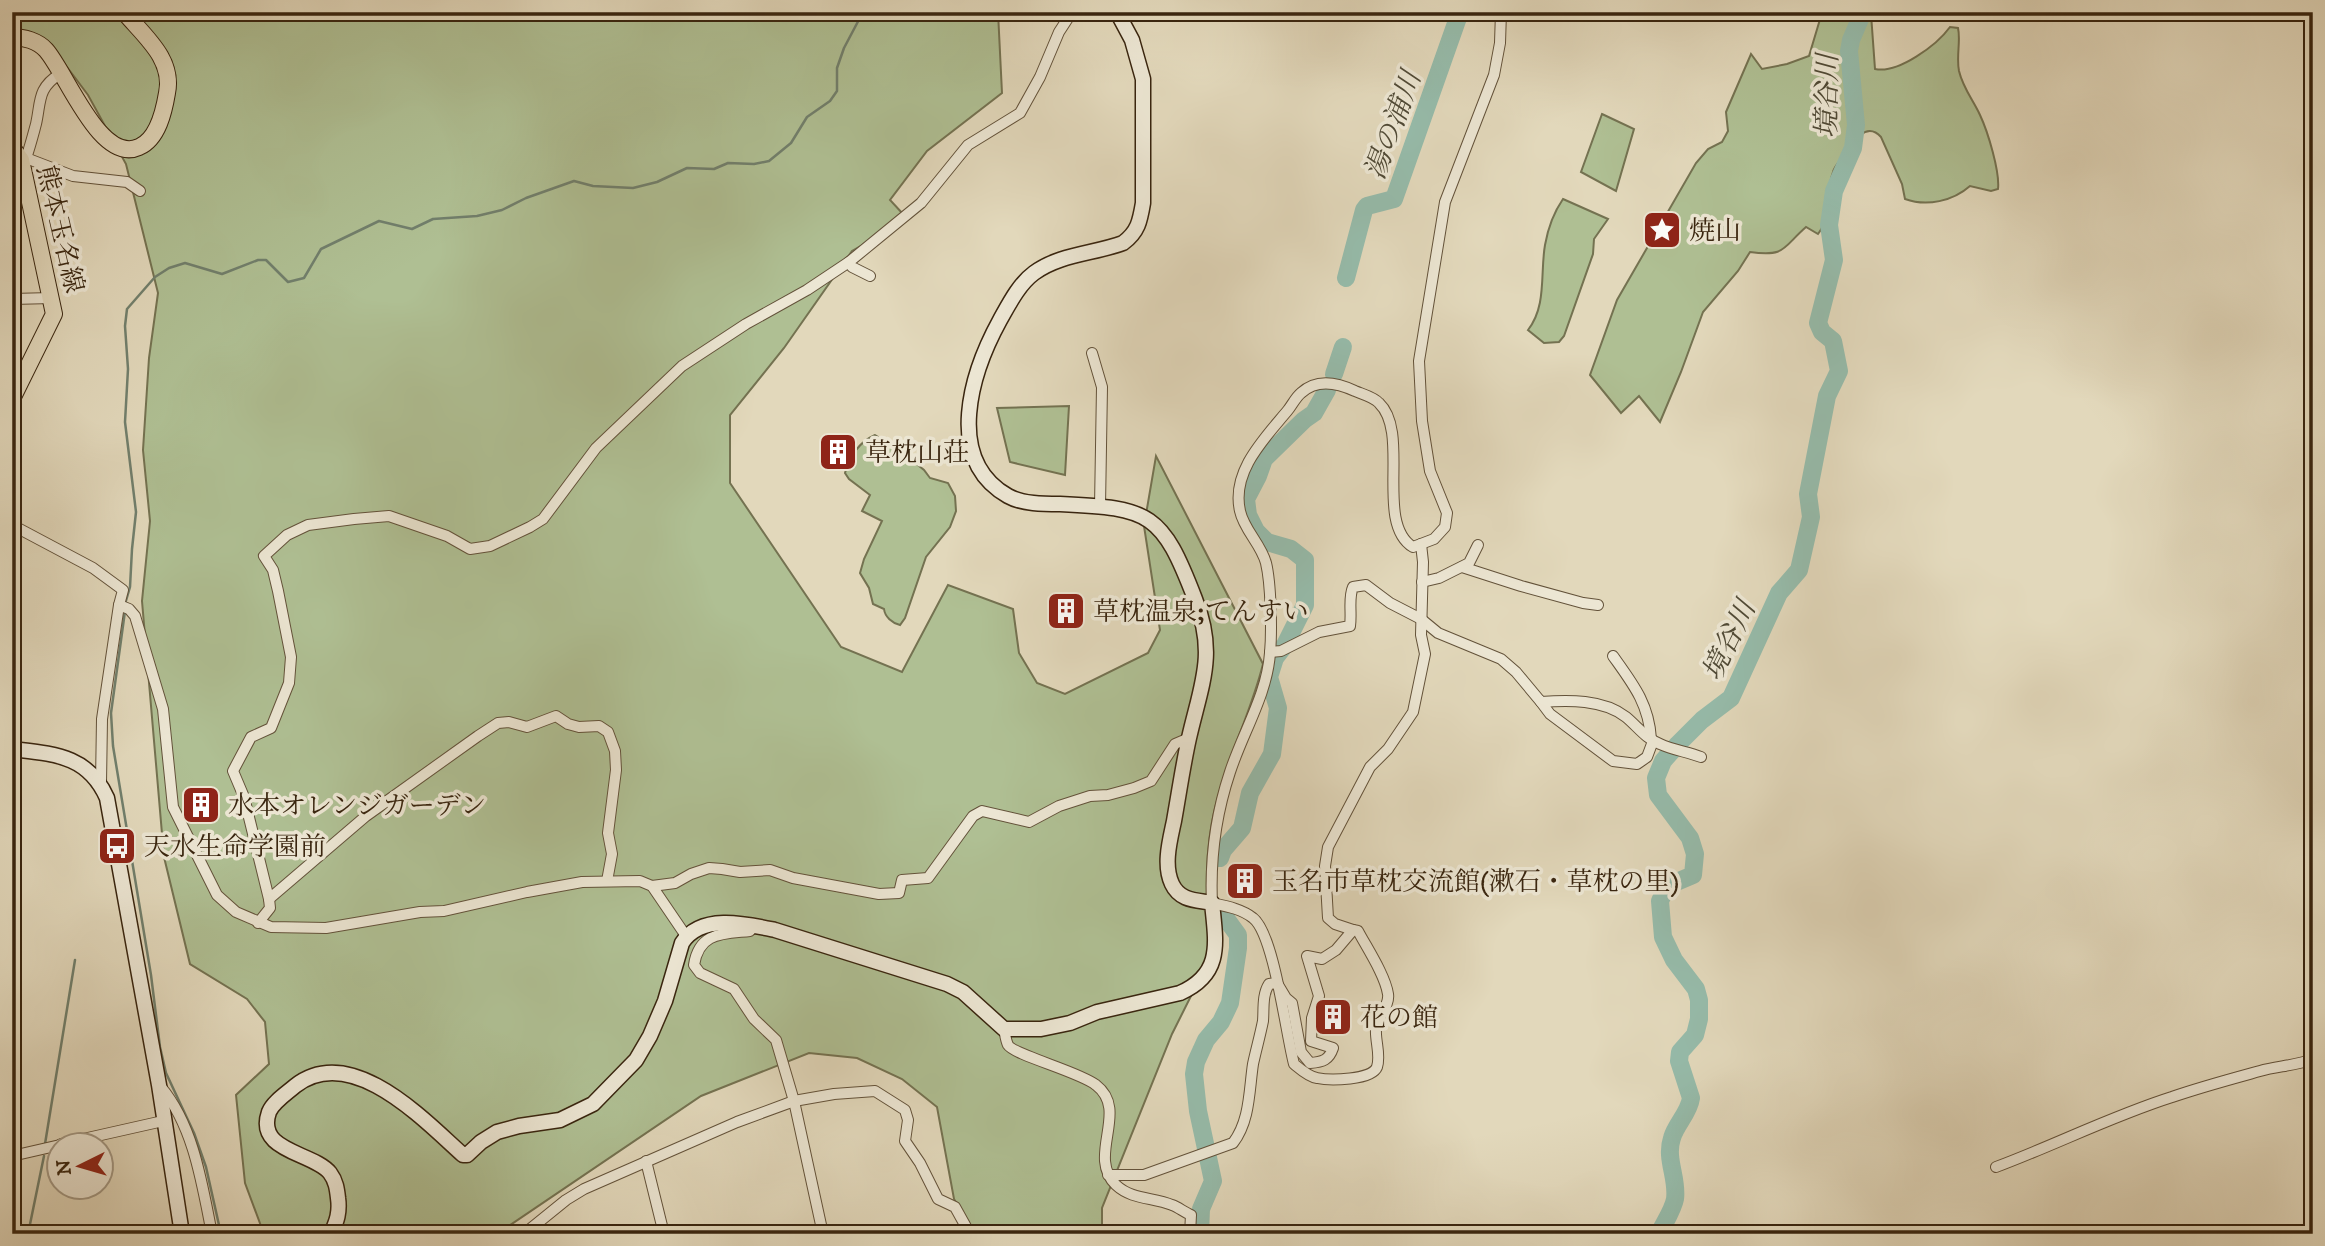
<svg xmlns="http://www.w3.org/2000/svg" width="2325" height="1246" font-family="'IM FELL DW Pica','Noto Serif JP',serif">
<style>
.green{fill:#afbf93;stroke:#747251;stroke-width:2}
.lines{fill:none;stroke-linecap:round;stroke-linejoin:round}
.stream{stroke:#717f6c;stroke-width:2.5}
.river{stroke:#96bbaa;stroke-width:18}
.street-casing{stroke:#63523a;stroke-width:12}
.secondary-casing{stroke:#39250f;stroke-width:17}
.primary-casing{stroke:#39250f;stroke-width:18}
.street{stroke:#ece6d3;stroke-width:10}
.secondary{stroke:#ece6d3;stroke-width:14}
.primary{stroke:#e2d8bb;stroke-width:16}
.labels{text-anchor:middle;stroke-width:7;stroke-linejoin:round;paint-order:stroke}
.street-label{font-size:26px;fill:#39250f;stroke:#ece6d3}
.poi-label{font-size:26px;fill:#39250f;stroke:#ece6d3;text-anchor:start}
.water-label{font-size:28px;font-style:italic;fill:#504a36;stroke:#ece6d3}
</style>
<rect width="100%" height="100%" fill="#e2d8bb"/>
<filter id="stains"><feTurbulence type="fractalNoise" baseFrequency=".00286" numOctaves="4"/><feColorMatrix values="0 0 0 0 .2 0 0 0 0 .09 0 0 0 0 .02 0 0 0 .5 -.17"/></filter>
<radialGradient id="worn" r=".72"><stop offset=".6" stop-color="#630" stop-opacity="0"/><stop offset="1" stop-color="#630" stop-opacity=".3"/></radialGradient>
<g class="green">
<path d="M12 12H998L1002 93 927 151 890 200 903 214 873 239 852 251 784 348 730 415V483L841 647 902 672 948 585 1013 609 1019 653 1037 683 1065 694 1148 653 1160 630 1144 526 1156 456 1263 664C1251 713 1227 758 1215 808 1203 856 1207 905 1209 954L1207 964 1172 1034 1102 1208V1234H975L954 1199 937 1107 902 1079 857 1058 809 1053 701 1096 497 1234H264L245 1183 236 1095 269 1064 265 1022 247 999 190 964 164 857 142 601 150 521 143 450 149 358 158 293 126 164 88 95 48 42 12 35Z"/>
<path d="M1825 12H1865L1871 14 1875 69C1898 74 1937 45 1950 27L1958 28C1961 41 1956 56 1959 71 1963 88 1973 100 1980 115 1988 132 2000 172 1998 189L1991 191 1970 186C1953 201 1927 207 1905 199L1902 184 1881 137C1865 119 1850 146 1842 158 1839 162 1834 167 1833 172 1825 193 1832 215 1818 234L1806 227C1782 248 1786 257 1750 252L1738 271 1703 312 1681 372 1660 422 1639 396 1621 413 1590 375 1617 300 1696 163 1708 149 1722 142 1728 131 1726 112 1751 54 1762 69 1787 64 1809 56 1821 16Z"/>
<polygon points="1602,114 1634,129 1616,191 1581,172"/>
<path d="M1563 199 1608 219 1594 239 1593 254 1564 336 1559 342 1544 343 1528 330C1547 306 1540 273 1545 245 1548 228 1554 212 1563 199Z"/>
<polygon points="1069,406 1065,475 1010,462 997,408"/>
<path d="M875 435 898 449 924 470 930 478 948 483 955 496 956 511 950 527 926 557 905 618 900 625C892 623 885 617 884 609L873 604 869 588 860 573 864 559 882 521 862 511 870 495 849 479 845 473C849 457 859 442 875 435Z"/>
</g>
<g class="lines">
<g class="stream">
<polyline points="125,604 130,587 132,549 136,512 125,422 128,369 125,326 127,309 155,277 169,268 185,263 222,274 258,260 266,260 288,282 304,278 321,249 379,221 412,229 433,219 477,216 502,210 526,198 574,181 593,186 633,188 657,182 687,168 714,169 728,163 754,164 769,161 791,143 807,117 830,101 837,91 837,68 844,48 863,12"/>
<polyline points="125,611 111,713 113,746 151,975 160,1047 166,1073 194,1133 206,1167 221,1234"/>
<polyline points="12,663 15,659"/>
<polyline points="45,1144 75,960"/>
<polyline points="28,1234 44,1156"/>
</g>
<g class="river">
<polyline points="1346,278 1364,210 1367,206 1394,199 1460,12"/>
<polyline points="1334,374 1343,347"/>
<polyline points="1220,858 1223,850 1242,828 1250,793 1272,754 1278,708 1269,677 1275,658 1285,645 1305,605 1305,560 1291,549 1267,542 1256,531 1248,515 1246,499 1258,476 1264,459 1304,420 1314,413 1327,390"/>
<polyline points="1200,1234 1201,1209 1213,1181 1198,1111 1194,1074 1196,1062 1206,1040 1221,1022 1230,1003 1238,948 1238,935 1222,913"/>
<path d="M1659 1234C1664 1223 1673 1210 1675 1199 1678 1178 1665 1159 1672 1138 1676 1124 1689 1113 1691 1098L1679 1061 1680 1052 1695 1035 1699 1019V1000L1696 989 1674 960 1663 937 1660 901 1667 886 1693 875 1695 854 1690 838 1658 795 1656 778 1663 761 1678 744 1702 720 1731 698 1779 593 1799 570 1811 517 1808 494 1827 396 1839 371 1833 341 1822 332 1818 323 1834 260 1829 225 1834 191 1853 148 1856 125 1849 51 1851 40 1863 12"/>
</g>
<defs>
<g id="street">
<path d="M26 158C30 147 33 135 36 124 41 102 37 88 60 74"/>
<polyline points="21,160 26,158 73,176 127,182 140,191"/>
<polyline points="870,276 852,267 849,262 921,203 968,145 1020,113 1040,77 1059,32 1072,12"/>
<polyline points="12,299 52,298"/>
<polyline points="1092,353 1102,387 1100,506"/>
<polyline points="12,525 93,568 123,590 119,605 102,719 101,783"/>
<polyline points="1462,567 1521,586 1583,603 1598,605"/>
<polyline points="1422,582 1439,578 1469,563 1478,545"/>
<polyline points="119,605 129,609 135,616 163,709 173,807 217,895 236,912 271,927 326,928 420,912 444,911 527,892 582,882 640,881 652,886 686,936"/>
<path d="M1270 652 1281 651 1319 632 1350 626C1352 613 1348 598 1353 587L1366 585 1390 603 1421 619 1438 633 1501 659 1516 672 1541 702C1568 700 1603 699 1626 717 1637 726 1646 739 1660 744 1673 750 1688 752 1701 757"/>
<path d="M1613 656C1633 684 1649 704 1651 739"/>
<polyline points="1541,702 1550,714 1613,761 1637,764 1647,757 1653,741"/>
<polyline points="607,881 612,854 608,833 616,770 615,751 608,732 599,726 579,727 568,724 556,716 527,727 509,722 498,723 478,736 366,816 269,899 244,797 233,771 251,737 271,728 289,683 291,657 278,591 273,570 264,556 287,535 308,525 354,519 389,516 447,536 470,549 490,546 530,527 543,519 596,448 682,366 746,324 807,290 849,262"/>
<polyline points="652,886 675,883 691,874 709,868 722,869 740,872 770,870 793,878 879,894 899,893 902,880 928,878 973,816 982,811 1029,822 1059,806 1090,796 1108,795 1134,788 1151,781 1175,744 1189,738"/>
<polyline points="258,923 270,908 269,899"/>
<path d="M754 926 750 931C722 934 699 932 694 965L700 973 734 989 754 1019 776 1040 794 1101 823 1234"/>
<path d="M1353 930 1358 931C1367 948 1385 975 1388 994 1390 1006 1377 1017 1376 1029 1375 1041 1381 1055 1377 1067 1372 1080 1330 1081 1317 1078 1309 1077 1300 1069 1294 1064 1286 1034 1274 934 1253 918 1242 909 1226 906 1212 903 1210 859 1216 814 1230 772 1243 732 1267 695 1270 653 1272 630 1271 584 1266 563 1261 544 1244 530 1240 511 1231 471 1265 438 1288 410 1292 405 1296 397 1301 393 1317 378 1338 383 1355 391 1362 394 1374 397 1379 403 1411 433 1374 523 1413 547L1434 539 1445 527 1447 513 1430 471 1422 421 1419 361 1445 202 1494 75 1500 43 1501 12"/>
<path d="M1004 1029C1005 1034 1006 1041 1008 1045 1014 1055 1080 1072 1096 1085 1130 1111 1086 1156 1116 1185 1132 1200 1153 1197 1172 1205 1178 1207 1184 1212 1191 1215L1190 1234"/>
<path d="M161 1087C194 1127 202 1184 212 1234"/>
<polyline points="61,1144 163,1121"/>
<polyline points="12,1156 60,1145"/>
<polyline points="646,1161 664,1234"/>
<path d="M1996 1167C2055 1145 2112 1116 2172 1097 2201 1087 2231 1079 2260 1071 2277 1066 2295 1066 2313 1059"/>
<path d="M1108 1175H1144L1233 1143C1250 1121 1249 1091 1253 1064 1256 1050 1260 1036 1263 1021 1264 1009 1262 995 1269 984L1277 983 1286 998 1292 1003 1301 1052 1310 1063C1323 1062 1329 1060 1333 1048L1311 1041 1312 1018 1319 996 1307 956 1322 959 1336 950 1353 930 1335 924 1328 918 1325 866 1328 847 1370 767 1388 749 1413 712 1425 654 1421 635 1423 562 1421 544"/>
<polyline points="524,1234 566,1200 584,1189 737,1122 794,1101 834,1094 875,1091 905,1110 908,1120 905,1141 920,1163 938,1199 955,1207 970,1234"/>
</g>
<g id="secondary">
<path d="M12 749C54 754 88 755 107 798L159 1085 182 1234"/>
<path d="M331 1234C337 1221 340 1212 338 1198 337 1189 336 1181 330 1173 313 1152 255 1152 269 1112 273 1102 287 1093 295 1086 351 1042 424 1120 463 1155H467L481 1142 497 1132 519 1126 560 1120 593 1104 636 1060 650 1036 665 1001 682 943C701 913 747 924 775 930L947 984 963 992 1004 1029H1041L1070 1023 1097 1012 1180 993C1223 974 1216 943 1212 903 1196 900 1180 901 1172 884 1163 865 1170 840 1174 821 1179 793 1183 765 1189 738 1201 685 1217 654 1195 599 1162 513 1151 508 1060 504 1044 504 1022 504 1008 496 943 459 972 371 1000 320 1009 304 1019 284 1034 273 1060 254 1093 254 1123 243 1138 232 1140 221 1143 203V79L1132 40 1117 12"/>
</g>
<g id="primary">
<path d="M12 37C24 37 38 41 46 50 66 72 100 165 139 147 158 139 164 111 167 93 174 59 144 36 124 12"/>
<polyline points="12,147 21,160 54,314 12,399"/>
</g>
</defs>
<use href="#street" class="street-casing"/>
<use href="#secondary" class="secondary-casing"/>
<use href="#primary" class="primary-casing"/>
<use href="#street" class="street"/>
<use href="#secondary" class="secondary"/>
<use href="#primary" class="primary"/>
</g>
<defs>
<symbol id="sight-square" viewBox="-11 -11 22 22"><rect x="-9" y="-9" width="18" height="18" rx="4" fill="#8f2418" stroke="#ece6d3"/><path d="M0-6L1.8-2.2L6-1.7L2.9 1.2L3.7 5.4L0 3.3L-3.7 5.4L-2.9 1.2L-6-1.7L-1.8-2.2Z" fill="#fff"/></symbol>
<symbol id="building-square" viewBox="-11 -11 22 22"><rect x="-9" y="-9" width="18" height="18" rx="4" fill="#8f2418" stroke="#ece6d3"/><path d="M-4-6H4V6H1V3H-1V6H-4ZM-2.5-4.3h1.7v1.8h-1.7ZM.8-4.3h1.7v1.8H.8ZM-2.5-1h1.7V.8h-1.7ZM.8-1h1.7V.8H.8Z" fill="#fff"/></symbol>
<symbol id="bus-square" viewBox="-11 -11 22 22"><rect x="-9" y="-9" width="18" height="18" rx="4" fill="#8f2418" stroke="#ece6d3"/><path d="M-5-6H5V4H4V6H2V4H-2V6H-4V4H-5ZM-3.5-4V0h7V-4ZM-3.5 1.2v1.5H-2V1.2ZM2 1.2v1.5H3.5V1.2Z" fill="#fff"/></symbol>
</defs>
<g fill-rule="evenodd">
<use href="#sight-square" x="1640" y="208" width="44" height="44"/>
<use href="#building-square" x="816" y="430" width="44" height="44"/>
<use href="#building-square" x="1044" y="589" width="44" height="44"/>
<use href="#building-square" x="179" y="783" width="44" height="44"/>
<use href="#bus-square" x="95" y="824" width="44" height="44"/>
<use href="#building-square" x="1223" y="859" width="44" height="44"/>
<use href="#building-square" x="1311" y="995" width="44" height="44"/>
</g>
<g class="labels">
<g class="street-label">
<text transform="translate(61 229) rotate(77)" y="9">熊本玉名線</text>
</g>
<g class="poi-label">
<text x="1689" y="239">焼山</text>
<text x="865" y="461">草枕山荘</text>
<text x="1093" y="620">草枕温泉;てんすい</text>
<text x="228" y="814">水本オレンジガーデン</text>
<text x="144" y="855">天水生命学園前</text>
<text x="1272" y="890">玉名市草枕交流館(漱石・草枕の里)</text>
<text x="1360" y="1026">花の館</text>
</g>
<g class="water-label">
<text transform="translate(1826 96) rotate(-89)" y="10">境谷川</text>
<text transform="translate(1392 125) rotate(-70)" y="10">湯の浦川</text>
<text transform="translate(1728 640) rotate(-64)" y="10">境谷川</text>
</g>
</g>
<rect width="2325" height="1246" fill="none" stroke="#e2d8bb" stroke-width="42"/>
<rect x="14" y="14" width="2297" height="1218" fill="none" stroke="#39250f" stroke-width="3.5"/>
<rect x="21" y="21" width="2283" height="1204" fill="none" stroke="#39250f" stroke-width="2"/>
<g transform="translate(80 1166) rotate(265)"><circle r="33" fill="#ece6d3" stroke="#a49985" stroke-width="2"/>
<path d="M0-5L12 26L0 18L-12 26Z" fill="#8f2418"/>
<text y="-10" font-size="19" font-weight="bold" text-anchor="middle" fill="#39250f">N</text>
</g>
<rect width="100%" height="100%" filter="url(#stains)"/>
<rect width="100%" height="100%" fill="url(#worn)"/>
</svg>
